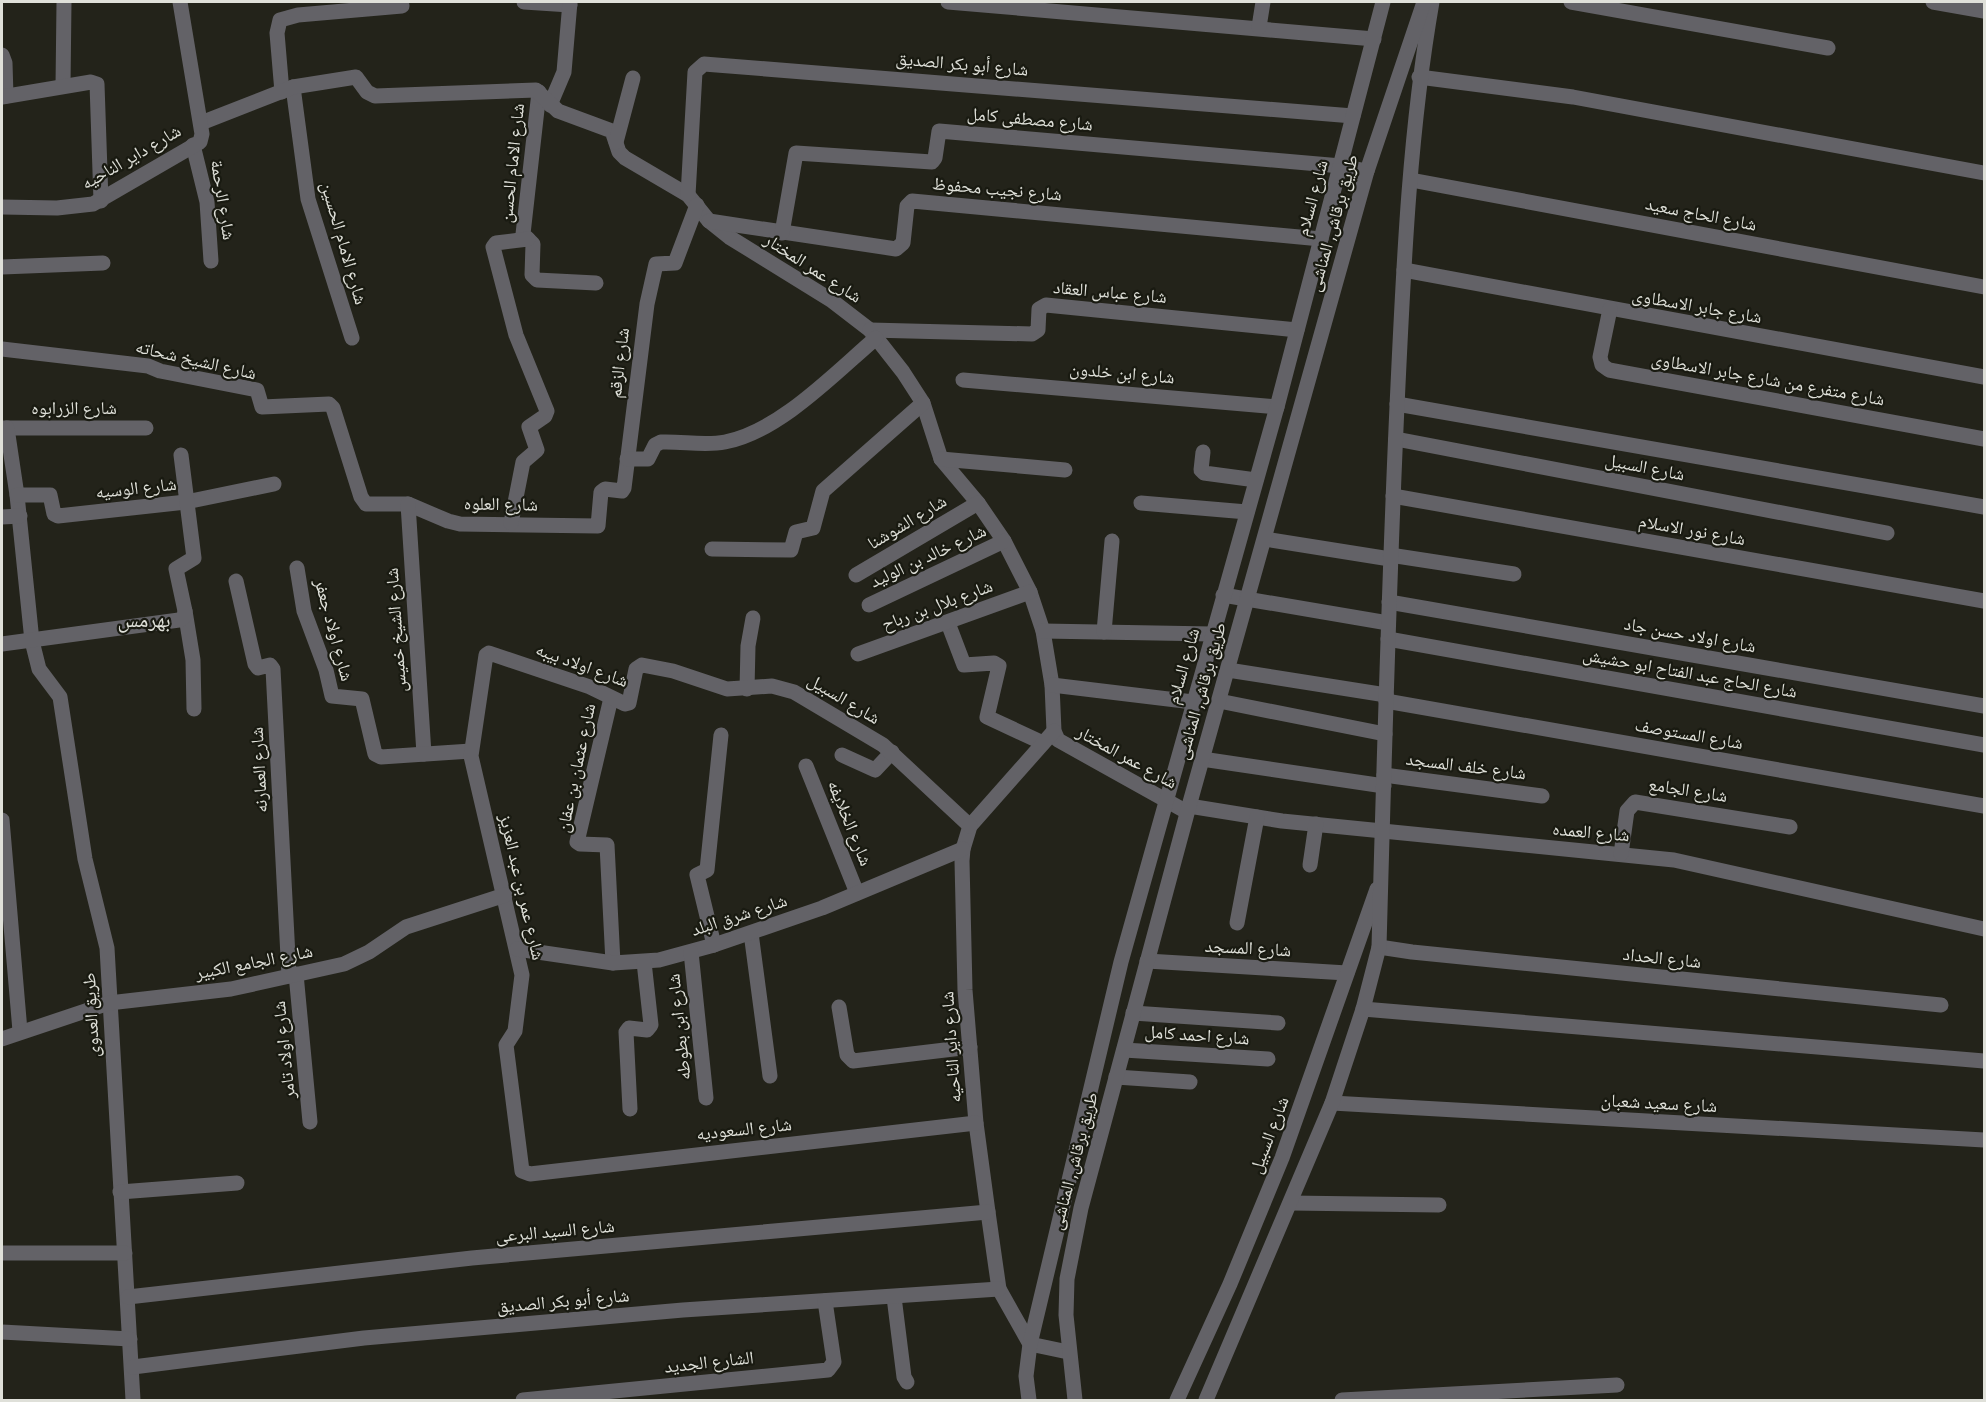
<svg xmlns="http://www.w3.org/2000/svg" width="1986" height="1402" font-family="Ubuntu,'Noto Naskh Arabic',sans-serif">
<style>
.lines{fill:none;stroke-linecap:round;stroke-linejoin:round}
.minor{stroke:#636267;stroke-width:15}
.tertiary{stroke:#636267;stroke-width:15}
.labels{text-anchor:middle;stroke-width:4.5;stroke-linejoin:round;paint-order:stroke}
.street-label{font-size:18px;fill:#dfe0d9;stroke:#191a11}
.quarter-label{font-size:21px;fill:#dfe0d9;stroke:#191a11}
</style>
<rect width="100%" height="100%" fill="#23231a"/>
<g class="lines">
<g class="minor">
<polyline points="524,2 570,5"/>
<polyline points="948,2 1374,39"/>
<polyline points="1571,2 1828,48"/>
<polyline points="1933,2 1984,11"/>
<polyline points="1259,27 1263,2"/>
<polyline points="2,55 5,63 6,96"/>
<polyline points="1419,77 1573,97 1984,173"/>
<polyline points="63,86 64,2"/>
<polyline points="293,87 308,199 352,338"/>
<polyline points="282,92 277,33 280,20 298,15 402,6"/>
<polyline points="539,92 523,234 533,244 532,275 537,280 596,283"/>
<polyline points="2,97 91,82 97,84 101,201"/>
<polyline points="550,105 564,72 570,2"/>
<polyline points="201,123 293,87 356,77 367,92 375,96 536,90 558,111 612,131 619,152 625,158 688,195 709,221 729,237 831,300 870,330 903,372 923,403 941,459 978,503 1004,541 1030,592 1043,631 1052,685 1054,731 1058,740 1187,812"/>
<polyline points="616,142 633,78"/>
<polyline points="193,145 207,202 211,261"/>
<polyline points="1411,180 1984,287"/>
<polyline points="688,195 695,72 704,64 1353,116"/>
<polyline points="2,207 57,208 93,204 200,142 202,134 180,2"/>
<polyline points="709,221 896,249 903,243 907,206 912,201 1321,239"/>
<polyline points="782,233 796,153 932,162 935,158 939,131 1341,166 1367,171"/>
<polyline points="2,267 103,263"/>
<polyline points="1404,270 1984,377"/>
<polyline points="1610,309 1600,357 1602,365 1609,370 1984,439"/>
<polyline points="870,330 1032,334 1038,330 1039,309 1046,305 1297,330"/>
<polyline points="2,349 148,366 160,371 257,390 262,407 329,404 333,408 361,497 366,504 408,504 448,521 460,524 598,526 601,492 605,489 622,491 624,488 647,304 656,264 675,263 697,205"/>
<polyline points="963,380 1277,407"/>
<polyline points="1397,404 1984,507"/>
<polyline points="2,428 146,428"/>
<polyline points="7,428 17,495 32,641 39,669 60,697 85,859 107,948 133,1400"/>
<polyline points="1396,439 1887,533"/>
<polyline points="1203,452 1201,470 1204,473 1256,480"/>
<path d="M627 459H648L655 445 661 442C682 441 704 446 725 442 779 432 835 373 876 338"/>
<polyline points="941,459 1065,470"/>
<polyline points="17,495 50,495 54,514 58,516 186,502 274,484"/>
<polyline points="1393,496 1984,601"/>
<polyline points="1141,503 1247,512"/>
<polyline points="408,504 424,754"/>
<polyline points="2,517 20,516"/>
<polyline points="511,523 523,462 537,450 529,427 545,416 547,411 516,335 493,247 496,243 528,239"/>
<polyline points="1265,539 1390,559"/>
<polyline points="712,549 791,550 796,532 813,528 823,491 923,403"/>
<polyline points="1390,555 1514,574"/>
<polyline points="297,568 304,611 326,670 332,696 362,699 375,754 381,757 471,751"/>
<polyline points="856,575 978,503"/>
<polyline points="236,581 255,664 258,668 270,665 273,669 289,976"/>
<polyline points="1223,595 1388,623"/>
<polyline points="1389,602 1984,706"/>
<polyline points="869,605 1004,541"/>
<polyline points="185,611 193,660 194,709"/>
<polyline points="948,623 964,665 994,663 999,666 987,717 1043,743"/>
<polyline points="1043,631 1212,634"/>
<polyline points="1104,632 1112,541"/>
<polyline points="1388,639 1984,745"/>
<polyline points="2,644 179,620 184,617 185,611 176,569 194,558 181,455"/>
<polyline points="858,654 1030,592"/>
<polyline points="1228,670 1386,695"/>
<polyline points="1052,685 1193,702"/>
<polyline points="747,689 748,646 753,618"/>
<polyline points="611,698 577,842 580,844 607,845 613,963"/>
<polyline points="1219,701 1385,734"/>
<polyline points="1386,701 1984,806"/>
<polyline points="1054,731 970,826 963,849 962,861 965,990 976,1123 988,1212 999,1289 1030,1344 1068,1352"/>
<polyline points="842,755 875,770 892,752"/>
<polyline points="1202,759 1384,786"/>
<polyline points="806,766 857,893"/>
<polyline points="1384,775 1542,796"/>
<polyline points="1189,806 1282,821 1674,860 1984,929"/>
<polyline points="2,820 20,1031"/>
<polyline points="970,826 883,745 794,692 772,686 727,689 673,671 642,665 636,669 629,703 625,704 590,687 489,653 486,655 471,756 522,975 515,1031 506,1045 522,1171 530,1174 976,1123"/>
<polyline points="1621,854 1627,811 1635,802 1790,827"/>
<polyline points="1310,865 1316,824"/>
<polyline points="1237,923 1257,817"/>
<polyline points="751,933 770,1076"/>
<polyline points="714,945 697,875 707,870 721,735"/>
<polyline points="1379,947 1412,952 1941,1005"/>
<polyline points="517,949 613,963 659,960 714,945 822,908 963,849"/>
<polyline points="691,952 706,1098"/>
<polyline points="1147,961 1347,973"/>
<polyline points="296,974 310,1122"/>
<polyline points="839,1007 847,1055 853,1061 970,1047"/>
<polyline points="1363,1009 1984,1061"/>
<polyline points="1133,1013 1278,1023"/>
<polyline points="2,1039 109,1003 231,989 344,964 369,952 406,927 505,895"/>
<polyline points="1124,1050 1268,1059"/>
<polyline points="1116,1077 1190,1082"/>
<polyline points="1332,1103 1984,1140"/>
<polyline points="630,1109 626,1032 629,1028 647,1030 651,1025 644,962"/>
<polyline points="120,1192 237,1183"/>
<polyline points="1290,1203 1439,1205"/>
<polyline points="2,1253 125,1253"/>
<polyline points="128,1297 472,1258 988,1212"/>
<polyline points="894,1297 904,1377 907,1382"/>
<polyline points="2,1332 130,1339"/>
<polyline points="133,1367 364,1338 683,1310 999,1289"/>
<polyline points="523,1400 828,1370 834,1362 825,1301"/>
<polyline points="1177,1400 1230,1284 1282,1158 1377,889"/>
<path d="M1206 1400 1332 1103 1363 1009 1379 947C1384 759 1389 572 1398 385 1404 257 1410 128 1432 2"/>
<polyline points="1342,1400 1617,1385"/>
</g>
<g class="tertiary">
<polyline points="1029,1400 1026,1376 1030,1344 1121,962 1277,407 1383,2"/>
<polyline points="1075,1400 1066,1315 1067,1279 1081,1208 1189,806 1367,171 1424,2"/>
</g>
</g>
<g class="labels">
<g class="street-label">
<text transform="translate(962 64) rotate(5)" y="6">شارع أبو بكر الصديق</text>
<text transform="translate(1030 119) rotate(5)" y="6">شارع مصطفى كامل</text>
<text transform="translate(131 157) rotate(-30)" y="6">شارع داير الناحيه</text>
<text transform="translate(512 163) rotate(-84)" y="6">شارع الامام الحسن</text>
<text transform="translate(997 189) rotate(5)" y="6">شارع نجيب محفوظ</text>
<text transform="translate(1312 198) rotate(-75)" y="6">شارع السلام</text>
<text transform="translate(223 200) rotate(81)" y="6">شارع الرحمة</text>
<text transform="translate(1701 214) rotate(11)" y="6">شارع الحاج سعيد</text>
<text transform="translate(1333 223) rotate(-74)" y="6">طريق برقاش, المناشى</text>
<text transform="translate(344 243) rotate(74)" y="6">شارع الامام الحسين</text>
<text transform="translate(813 268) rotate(33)" y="6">شارع عمر المختار</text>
<text transform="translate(1110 292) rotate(5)" y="6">شارع عباس العقاد</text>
<text transform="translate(1697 306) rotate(10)" y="6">شارع جابر الاسطاوى</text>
<text transform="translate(196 360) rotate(13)" y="6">شارع الشيخ شحاته</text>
<text transform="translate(619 363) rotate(-83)" y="6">شارع الزقم</text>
<text transform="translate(1122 373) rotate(5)" y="6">شارع ابن خلدون</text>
<text transform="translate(1768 379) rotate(10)" y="6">شارع متفرع من شارع جابر الاسطاوى</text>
<text x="74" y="414">شارع الزرابوه</text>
<text transform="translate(1645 467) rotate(11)" y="6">شارع السبيل</text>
<text transform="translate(136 488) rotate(-6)" y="6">شارع الوسيه</text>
<text transform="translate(501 504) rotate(1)" y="6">شارع العلوه</text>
<text transform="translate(907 522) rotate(-31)" y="6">شارع الشوشنا</text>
<text transform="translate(1692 530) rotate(10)" y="6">شارع نور الاسلام</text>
<text transform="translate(928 556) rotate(-25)" y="6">شارع خالد بن الوليد</text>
<text transform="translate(937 605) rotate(-20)" y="6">شارع بلال بن رباح</text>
<text transform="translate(334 630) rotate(75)" y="6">شارع اولاد جعفر</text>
<text transform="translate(396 630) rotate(-94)" y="6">شارع الشيخ خميس</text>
<text transform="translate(1690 635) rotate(10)" y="6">شارع اولاد حسن جاد</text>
<text transform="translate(582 665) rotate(20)" y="6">شارع اولاد بيبه</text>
<text transform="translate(1183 666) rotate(-74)" y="6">شارع السلام</text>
<text transform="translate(1690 673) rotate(10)" y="6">شارع الحاج عبد الفتاح ابو حشيش</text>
<text transform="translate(1201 691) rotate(-74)" y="6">طريق برقاش, المناشى</text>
<text transform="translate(844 699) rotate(31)" y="6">شارع السبيل</text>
<text transform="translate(1689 734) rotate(10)" y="6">شارع المستوصف</text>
<text transform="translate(1127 757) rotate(29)" y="6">شارع عمر المختار</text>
<text transform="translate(1466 766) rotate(7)" y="6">شارع خلف المسجد</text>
<text transform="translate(576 768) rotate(-78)" y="6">شارع عثمان بن عفان</text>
<text transform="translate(259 770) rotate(-93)" y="6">شارع العمارنه</text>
<text transform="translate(1688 790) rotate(9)" y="6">شارع الجامع</text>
<text transform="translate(850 823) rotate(68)" y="6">شارع الخلايفه</text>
<text transform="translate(1591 832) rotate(5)" y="6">شارع العمده</text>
<text transform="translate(522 887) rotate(77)" y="6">شارع عمر بن عبد العزيز</text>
<text transform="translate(739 915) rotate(-18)" y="6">شارع شرق البلد</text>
<text transform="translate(1248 948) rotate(3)" y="6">شارع المسجد</text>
<text transform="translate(1662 958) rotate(6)" y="6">شارع الحداد</text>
<text transform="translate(254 962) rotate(-11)" y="6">شارع الجامع الكبير</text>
<text transform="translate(91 1015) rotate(-93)" y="6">طريق العدوى</text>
<text transform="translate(679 1027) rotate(-96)" y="6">شارع ابن بطوطه</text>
<text transform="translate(1197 1035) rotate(4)" y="6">شارع احمد كامل</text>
<text transform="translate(951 1047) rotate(-94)" y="6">شارع داير الناحيه</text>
<text transform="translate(284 1050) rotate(-96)" y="6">شارع اولاد تامر</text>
<text transform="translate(1659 1103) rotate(3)" y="6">شارع سعيد شعبان</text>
<text transform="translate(744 1129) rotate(-6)" y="6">شارع السعوديه</text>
<text transform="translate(1269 1135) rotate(-69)" y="6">شارع السبيل</text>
<text transform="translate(1074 1161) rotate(-75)" y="6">طريق برقاش, المناشى</text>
<text transform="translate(555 1231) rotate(-5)" y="6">شارع السيد البرعى</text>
<text transform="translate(563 1301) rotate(-5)" y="6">شارع أبو بكر الصديق</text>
<text transform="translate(709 1362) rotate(-6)" y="6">الشارع الجديد</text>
</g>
<g class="quarter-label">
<text x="144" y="627">بهرمس</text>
</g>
</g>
<rect width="1986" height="1402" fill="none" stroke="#dfe0d9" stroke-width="6"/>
</svg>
